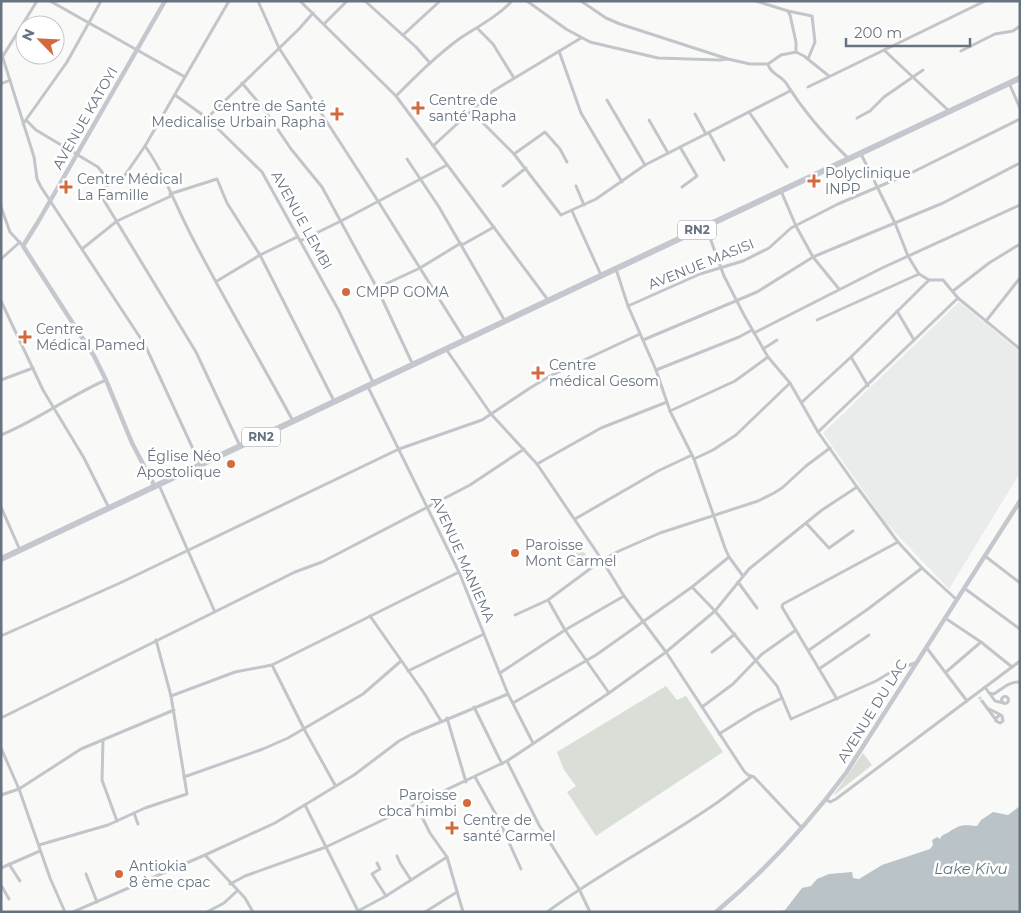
<svg xmlns="http://www.w3.org/2000/svg" width="1021" height="913" font-family="Montserrat,sans-serif">
<style>
.built{fill:#eaebeb}
.green{fill:#d9ded7}
.water{fill:#bac3c8}
.lines{fill:none;stroke-linecap:round;stroke-linejoin:round}
.street-tunnel{stroke:#d4d8da;stroke-width:3;stroke-dasharray:3 1.5;stroke-linecap:butt}
.street{stroke:#c2c5c9;stroke-width:3}
.secondary{stroke:#c4c8ce;stroke-width:4.5}
.highway{stroke:#c4c8ce;stroke-width:6}
.poi-dot{fill:#d36a3e;stroke:#fff;stroke-width:2}
.labels{text-anchor:middle;stroke-width:5;stroke-linejoin:round;paint-order:stroke}
.shield{fill:#fff;stroke:#959da6;stroke-width:1}
.shield-label{font-size:12px;font-weight:bold;fill:#677380}
.poi-label{font-size:14px;fill:#677380;stroke:#fff;text-anchor:start}
.street-label{font-size:14px;fill:#677380;stroke:#fff}
.water-label{font-size:15px;font-style:italic;fill:#677880;stroke:#fff}
</style>
<rect width="100%" height="100%" fill="#f9faf8"/>
<polygon class="built" points="959,302 1020,352 1020,473 949,589 885,522 823,433"/>
<g class="green">
<polygon points="581,549 587,556 574,567 568,560"/>
<polygon points="666,686 677,700 686,696 723,752 596,836 567,792 576,786 564,770 557,752"/>
<polygon points="863,753 872,765 833,796"/>
</g>
<path class="water" d="M1020 806V912H778L785 910 802 888 811 886 817 879 829 874 852 872 853 878 859 879 882 865 930 849 933 845 932 840 937 837 940 839C942 834 944 835 949 832 961 824 963 825 977 826L981 820 993 812 1008 815Z"/>
<g class="lines">
<polyline class="street-tunnel" points="979,697 982,701"/>
<g class="street">
<polyline points="50,1 185,77"/>
<polyline points="229,1 145,146 125,175 104,188 100,194 196,352 240,446"/>
<polyline points="258,1 279,48 378,201 465,340"/>
<polyline points="300,1 396,96 548,300"/>
<polyline points="365,1 416,47 430,63"/>
<polyline points="527,1 566,29 590,42 658,58 720,60 727,59"/>
<polyline points="581,1 606,18 620,24 728,59 750,64 768,64 781,55 796,52 804,56 829,76"/>
<polyline points="756,1 788,11 812,16 815,42 808,59"/>
<polyline points="788,11 790,15 796,42 796,52"/>
<polyline points="324,24 347,1"/>
<polyline points="477,28 493,44 514,78"/>
<polyline points="403,35 440,1"/>
<polyline points="884,50 949,111"/>
<polyline points="559,51 581,113 622,182"/>
<polyline points="961,51 995,34 1013,31 1020,26"/>
<polyline points="1,52 34,157 37,179 41,187 145,345 200,464"/>
<polyline points="3,56 37,1"/>
<path d="M768 64C770 74 781 75 786 83 804 112 825 136 849 159"/>
<polyline points="242,83 264,109 291,149 322,187 377,288 413,365"/>
<polyline points="1009,83 1020,108"/>
<polyline points="1,84 10,80"/>
<polyline points="808,87 985,1"/>
<polyline points="175,95 207,118 262,172 339,311 373,382"/>
<path d="M396 96C416 76 436 56 459 39 477 27 497 17 512 1"/>
<polyline points="607,100 645,165"/>
<polyline points="471,111 514,154 561,215 596,199 645,165 790,91"/>
<polyline points="749,112 787,167"/>
<polyline points="695,114 706,134"/>
<polyline points="207,118 299,29 313,13"/>
<polyline points="857,118 870,111 884,97 923,70"/>
<polyline points="649,120 668,153"/>
<polyline points="27,121 36,130 98,167 111,184"/>
<polyline points="23,124 67,62 101,1"/>
<polyline points="709,133 724,160"/>
<path d="M145 146C165 174 176 207 192 237 224 299 260 360 293 421"/>
<polyline points="433,146 493,91 581,38"/>
<polyline points="680,147 697,176 682,187"/>
<polyline points="514,154 545,132 560,149 567,162"/>
<polyline points="861,154 895,223 908,256 919,274 929,280 943,280 958,298 1020,349"/>
<polyline points="407,159 439,207 505,321"/>
<polyline points="503,186 526,168"/>
<polyline points="576,186 584,205"/>
<polyline points="781,191 796,226 813,257 839,289"/>
<polyline points="170,194 217,179 227,203 260,255 334,401"/>
<polyline points="1,207 10,232 23,246"/>
<polyline points="572,211 601,275"/>
<polyline points="706,227 724,276 744,315 768,357 790,383 818,432 857,487 898,542 922,568 957,600"/>
<polyline points="300,241 341,221 447,165"/>
<polyline points="462,245 494,227"/>
<polyline points="82,249 117,221 171,196"/>
<polyline points="1,259 20,242"/>
<polyline points="616,269 628,306 656,370 670,411 694,459 725,548 729,557 743,576"/>
<polyline points="217,281 260,255 297,237"/>
<polyline points="377,288 420,268 461,243"/>
<polyline points="953,291 989,263 1020,244"/>
<polyline points="1,301 43,390 84,458 109,508"/>
<polyline points="628,306 700,274 743,261 769,248 791,228 838,204 913,172 1020,119"/>
<polyline points="897,311 914,340"/>
<polyline points="817,320 919,274"/>
<polyline points="986,321 1020,278"/>
<polyline points="754,333 882,268 1020,205"/>
<polyline points="643,340 757,292 813,257 943,203 1020,163"/>
<polyline points="446,349 491,414 537,464 602,560 624,596 666,652 744,771 748,775 754,777 802,828"/>
<polyline points="763,349 777,340"/>
<polyline points="851,357 868,386"/>
<polyline points="656,370 739,337 752,330"/>
<polyline points="1,380 33,368"/>
<polyline points="368,387 459,572 508,694 533,743"/>
<polyline points="802,402 851,357 929,280"/>
<polyline points="670,411 735,381 768,357"/>
<polyline points="818,432 958,298"/>
<path d="M1 435C38 420 69 396 106 380"/>
<polyline points="694,459 713,450 736,435 790,383"/>
<polyline points="537,464 601,428 667,402"/>
<polyline points="159,485 215,612"/>
<polyline points="1,507 20,550"/>
<polyline points="575,519 658,471 692,455"/>
<polyline points="806,523 829,548 853,531"/>
<polyline points="985,556 1020,583"/>
<polyline points="738,582 757,608"/>
<polyline points="692,587 715,611 777,686 791,719 876,681 891,672 915,663"/>
<polyline points="964,588 1020,629"/>
<polyline points="548,600 565,630 609,693"/>
<polyline points="515,615 548,600 602,560 619,551 660,533 758,501 774,493 782,488 806,466 830,448"/>
<polyline points="370,616 424,693 441,721"/>
<polyline points="945,618 981,642 1012,667"/>
<polyline points="1,636 120,583 399,449 482,420 530,388 550,376 640,334"/>
<polyline points="926,647 967,701"/>
<polyline points="809,650 868,609 922,568"/>
<polyline points="712,652 735,634"/>
<polyline points="272,665 304,729 335,785"/>
<polyline points="819,669 869,635"/>
<polyline points="408,671 484,634"/>
<polyline points="946,672 981,642"/>
<polyline points="500,673 565,630 624,596"/>
<path d="M985 687 989 693 994 694C1002 689 1010 681 1020 682"/>
<polyline points="990,694 995,701 1004,703"/>
<polyline points="171,696 235,672 272,665 459,572"/>
<circle cx="1005" cy="700" r="3.5"/>
<polyline points="837,699 782,607 783,604 898,542"/>
<polyline points="982,701 996,720"/>
<polyline points="513,703 596,655 692,587 729,557"/>
<polyline points="474,707 502,764"/>
<polyline points="702,707 733,684 762,654 796,630"/>
<polyline points="987,708 1001,715 1002,716 1003,721 1000,723 996,721 996,718 1000,715"/>
<polyline points="1,718 295,572 322,562 470,485 524,449"/>
<polyline points="447,718 466,782"/>
<polyline points="719,734 754,712 782,698"/>
<polyline points="103,740 102,780 117,821"/>
<polyline points="1,748 19,789 50,878 65,912"/>
<polyline points="507,761 539,825 579,889 590,912"/>
<polyline points="184,777 263,749 288,738 363,694 401,661"/>
<polyline points="475,777 499,820 521,869"/>
<polyline points="1,795 19,789 81,749 174,710"/>
<polyline points="827,800 830,802 836,799 1020,661"/>
<polyline points="305,805 358,911"/>
<polyline points="416,805 430,833 447,857 463,912"/>
<polyline points="134,813 138,824"/>
<polyline points="39,845 108,825 145,808 187,794 171,696 156,640"/>
<polyline points="205,855 245,898 253,912"/>
<polyline points="397,856 400,863 411,880"/>
<polyline points="377,863 380,869 372,874 386,896"/>
<polyline points="9,864 20,881"/>
<polyline points="1,868 40,851"/>
<polyline points="86,874 97,902"/>
<polyline points="230,884 245,876 326,847 507,761 609,693 666,652 715,611 749,569 822,510 857,487"/>
<polyline points="1,885 9,899"/>
<polyline points="358,911 386,896 447,857"/>
<polyline points="73,912 205,855 275,823 354,775 399,741 412,734 508,694"/>
<polyline points="207,912 224,903 237,891"/>
<polyline points="425,912 457,892"/>
<path d="M547 912C602 872 662 841 718 802 729 794 740 785 751 777"/>
</g>
<g class="secondary">
<polyline points="155,487 132,443 106,380 94,356 23,246 38,222 165,1"/>
<path d="M716 912C765 871 808 824 846 773L1020 501"/>
</g>
<polyline class="highway" points="1,559 1020,78"/>
</g>
<g class="poi-dot">
<path d="M415.5 100.5h5v5h5v5h-5v5h-5v-5h-5v-5h5z"/>
<path d="M334.5 106.5h5v5h5v5h-5v5h-5v-5h-5v-5h5z"/>
<path d="M811.5 173.5h5v5h5v5h-5v5h-5v-5h-5v-5h5z"/>
<path d="M63.5 179.5h5v5h5v5h-5v5h-5v-5h-5v-5h5z"/>
<circle cx="346" cy="292" r="5"/>
<path d="M22.5 329.5h5v5h5v5h-5v5h-5v-5h-5v-5h5z"/>
<path d="M535.5 365.5h5v5h5v5h-5v5h-5v-5h-5v-5h5z"/>
<circle cx="231" cy="464" r="5"/>
<circle cx="515" cy="553" r="5"/>
<circle cx="467" cy="803" r="5"/>
<path d="M449.5 820.5h5v5h5v5h-5v5h-5v-5h-5v-5h5z"/>
<circle cx="119" cy="874" r="5"/>
</g>
<g class="labels">
<g class="shield">
<rect x="678" y="220.5" width="38" height="19" rx="4"/>
<rect x="242" y="427.5" width="38" height="19" rx="4"/>
</g>
<g class="shield-label">
<text x="697" y="234">RN2</text>
<text x="261" y="441">RN2</text>
</g>
<g class="poi-label">
<text x="429" y="105">Centre de<tspan x="429" dy="16">santé Rapha</tspan></text>
<text x="326" y="111" text-anchor="end">Centre de Santé<tspan x="326" dy="16">Medicalise Urbain Rapha</tspan></text>
<text x="825" y="178">Polyclinique<tspan x="825" dy="16">INPP</tspan></text>
<text x="77" y="184">Centre Médical<tspan x="77" dy="16">La Famille</tspan></text>
<text x="356" y="297">CMPP GOMA</text>
<text x="36" y="334">Centre<tspan x="36" dy="16">Médical Pamed</tspan></text>
<text x="549" y="370">Centre<tspan x="549" dy="16">médical Gesom</tspan></text>
<text x="221" y="461" text-anchor="end">Église Néo<tspan x="221" dy="16">Apostolique</tspan></text>
<text x="525" y="550">Paroisse<tspan x="525" dy="16">Mont Carmel</tspan></text>
<text x="457" y="800" text-anchor="end">Paroisse<tspan x="457" dy="16">cbca himbi</tspan></text>
<text x="463" y="825">Centre de<tspan x="463" dy="16">santé Carmel</tspan></text>
<text x="129" y="871">Antiokia<tspan x="129" dy="16">8 ème cpac</tspan></text>
</g>
<g class="street-label">
<text transform="translate(85 118) rotate(-60)" y="5">AVENUE KATOYI</text>
<text transform="translate(302 220) rotate(61)" y="5">AVENUE LEMBI</text>
<text transform="translate(701 264) rotate(-22)" y="5">AVENUE MASISI</text>
<text transform="translate(463 559) rotate(66)" y="5">AVENUE MANIEMA</text>
<text transform="translate(872 711) rotate(-58)" y="5">AVENUE DU LAC</text>
</g>
<g class="water-label">
<text x="971" y="874">Lake Kivu</text>
</g>
</g>
<rect width="1021" height="913" fill="none" stroke="#677380" stroke-width="5"/>
<g transform="translate(40 40) rotate(294)"><circle r="24" fill="#ffffff" stroke="#c2c7cc"/>
<path d="M0-4L9 19L0 12L-9 19Z" fill="#d36a3e"/>
<text y="-8" font-size="14" font-weight="bold" text-anchor="middle" fill="#677380">N</text>
</g>
<path d="M846 38v8h124v-8" fill="none" stroke="#677380" stroke-width="2.5"/>
<text x="854" y="38" font-size="15" fill="#677380" stroke="#ffffff" stroke-width="4" paint-order="stroke">200 m</text>
</svg>
